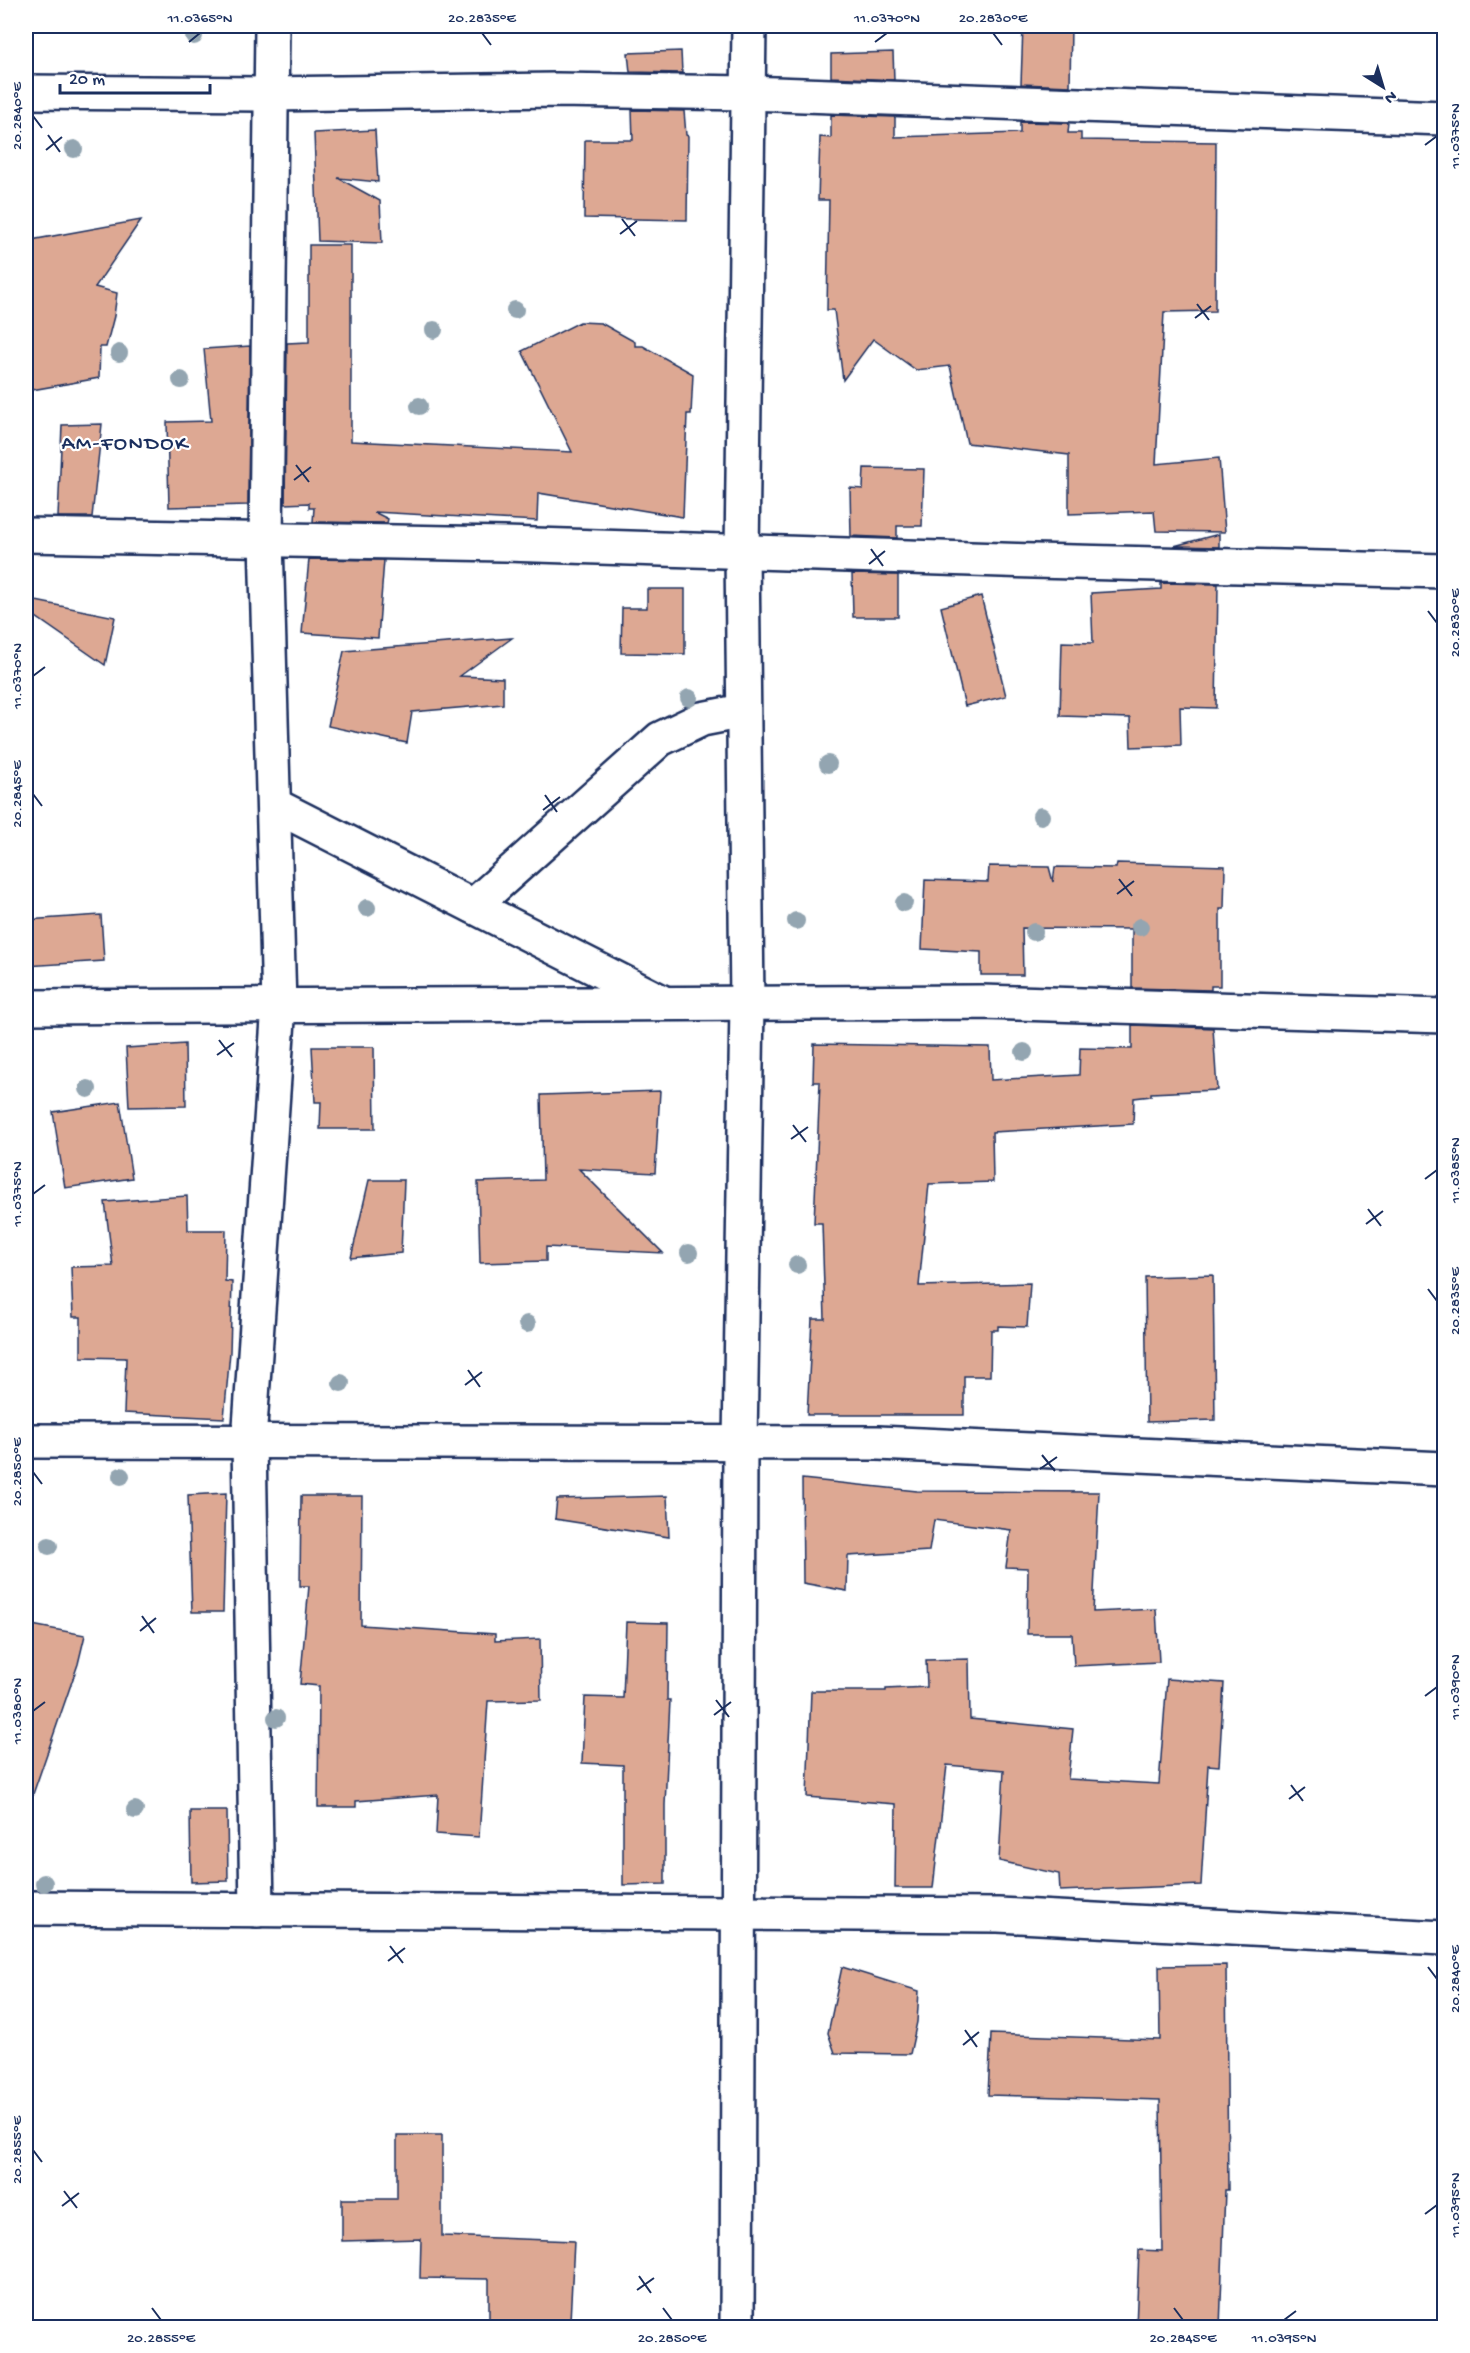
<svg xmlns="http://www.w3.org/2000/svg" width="1470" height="2353" font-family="'Gochi Hand',sans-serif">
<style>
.building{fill:#dda893;stroke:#1b2f5e;stroke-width:1.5}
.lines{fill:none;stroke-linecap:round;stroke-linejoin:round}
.street-casing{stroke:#1b2f5e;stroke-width:38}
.street{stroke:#fff;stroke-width:33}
.tree{fill:#93a5b1}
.ticks{fill:none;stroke:#1b2f5e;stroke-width:2}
.labels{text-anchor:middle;stroke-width:4.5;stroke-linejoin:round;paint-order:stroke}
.neighbourhood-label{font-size:22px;letter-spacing:1.5px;fill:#1b2f5e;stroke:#fff}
.neatline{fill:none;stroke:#1b2f5e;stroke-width:2}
.ticks-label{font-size:15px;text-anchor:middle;fill:#1b2f5e}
</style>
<rect width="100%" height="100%" fill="#fff"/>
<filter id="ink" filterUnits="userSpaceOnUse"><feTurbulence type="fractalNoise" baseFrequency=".0167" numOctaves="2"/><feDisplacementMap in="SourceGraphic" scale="12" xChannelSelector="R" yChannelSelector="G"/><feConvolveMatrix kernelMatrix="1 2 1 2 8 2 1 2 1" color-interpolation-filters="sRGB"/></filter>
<g filter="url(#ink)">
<g class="building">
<polygon points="1023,26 1071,26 1070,86 1021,84"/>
<polygon points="681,51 682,73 630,72 628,53"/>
<polygon points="893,52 894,80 831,77 831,54"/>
<polygon points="632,110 684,111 686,135 688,136 687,220 584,218 585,140 633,140"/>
<polygon points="831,115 895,117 895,137 1020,133 1020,122 1069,123 1068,133 1081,133 1081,140 1216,142 1215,311 1164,312 1156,464 1219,458 1225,532 1156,531 1154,511 1069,514 1069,455 967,443 950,366 916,370 873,339 843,380 834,310 827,310 829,200 818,200 820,137 831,138"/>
<polygon points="375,130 378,182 338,178 380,201 382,243 318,241 314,133"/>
<polygon points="141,220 95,287 117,293 114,316 106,347 100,347 99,378 26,391 26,241"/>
<polygon points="309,245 351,245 351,441 572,452 522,351 580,322 601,323 635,342 635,346 643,346 693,374 691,414 687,414 683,517 538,493 537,521 374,512 388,519 387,523 313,522 314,508 309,508 309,503 285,504 287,343 309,342"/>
<polygon points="250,346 248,505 169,507 167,422 211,421 204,349"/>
<polygon points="102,424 92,517 58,517 62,425"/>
<polygon points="864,468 924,469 922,526 897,526 897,538 851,536 850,488 863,489"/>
<polygon points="1219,534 1219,547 1174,546"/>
<polygon points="309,559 384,560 378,638 302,633"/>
<polygon points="852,574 898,575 898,617 853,617"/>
<polygon points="1161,583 1218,584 1216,708 1180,707 1181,745 1131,747 1130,718 1060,716 1062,642 1093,643 1091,593 1161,589"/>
<polygon points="647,589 685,589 685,654 621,653 622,608 647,608"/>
<polygon points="981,596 1006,696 965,706 941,607"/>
<polygon points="26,599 115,617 105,665 26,610"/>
<polygon points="512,638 460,676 503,678 503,704 412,712 407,743 328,726 344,651"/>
<polygon points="1117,863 1225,866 1224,909 1220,909 1220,986 1211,986 1211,990 1132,988 1132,929 1022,928 1023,975 981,975 981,952 922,949 925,880 988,882 989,866 1049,867 1053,882 1055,867 1116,868"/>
<polygon points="101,915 104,961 26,966 26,920"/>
<polygon points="1132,1025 1213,1028 1217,1090 1151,1093 1151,1096 1134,1098 1133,1124 992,1132 993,1182 929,1184 919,1286 1030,1283 1027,1327 998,1326 998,1330 991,1330 990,1376 964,1376 964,1415 807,1415 812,1319 825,1319 822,1223 814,1223 820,1082 813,1082 814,1044 990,1047 991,1080 1079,1075 1080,1048 1132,1049"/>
<polygon points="185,1044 186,1106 129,1107 126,1048"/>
<polygon points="312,1047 374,1047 375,1129 320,1129 321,1102 315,1102"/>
<polygon points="660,1091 655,1173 579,1169 663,1253 546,1247 546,1261 480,1263 478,1182 543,1180 541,1095"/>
<polygon points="120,1102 132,1178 65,1188 53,1112"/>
<polygon points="369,1180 404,1180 401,1253 351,1258"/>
<polygon points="187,1196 188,1230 226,1230 225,1281 232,1282 230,1352 224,1418 124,1413 126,1358 81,1357 81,1317 73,1317 71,1267 113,1266 105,1202"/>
<polygon points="1213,1275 1215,1420 1147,1422 1145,1277"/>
<polygon points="802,1479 917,1491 1099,1492 1093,1612 1156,1609 1159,1662 1074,1666 1072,1634 1027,1634 1028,1568 1006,1567 1011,1530 934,1520 929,1551 848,1556 847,1591 803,1583"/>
<polygon points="226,1493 223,1612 192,1612 188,1495"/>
<polygon points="301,1496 362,1496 361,1625 495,1634 495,1641 540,1639 541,1700 488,1701 479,1837 436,1834 438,1795 356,1801 356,1807 318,1807 319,1686 300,1684 309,1586 300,1586"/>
<polygon points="667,1496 669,1537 555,1519 557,1499"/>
<polygon points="626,1622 668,1623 667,1700 670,1700 665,1805 665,1884 623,1885 623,1765 582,1763 585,1697 623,1698"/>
<polygon points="32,1625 85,1635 78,1664 32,1797 26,1796 26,1654"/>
<polygon points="969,1659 970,1719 1073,1729 1068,1779 1159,1784 1167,1679 1224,1683 1219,1766 1208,1765 1201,1885 1060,1891 1059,1874 999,1861 1004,1770 947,1765 933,1888 895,1888 896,1804 807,1797 811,1691 886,1691 886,1689 927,1687 926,1660"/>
<polygon points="190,1811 227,1811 228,1881 191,1882"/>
<polygon points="1226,1965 1228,2190 1225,2190 1220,2328 1136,2328 1139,2250 1162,2251 1160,2100 988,2095 991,2034 1160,2040 1159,1966"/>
<polygon points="842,1967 919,1991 917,2022 910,2054 835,2053 828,2033"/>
<polygon points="397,2135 442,2135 442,2236 574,2241 570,2321 489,2323 489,2279 420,2278 421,2239 342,2241 342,2199 397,2199"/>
</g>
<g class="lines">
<defs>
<g id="street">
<polyline points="26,92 270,94 557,90 747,93 1444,118"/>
<polyline points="26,535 505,544 1034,561 1444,571"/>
<polyline points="274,805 660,1001"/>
<polyline points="473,906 660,739 702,719 743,711"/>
<polyline points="26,1007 981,1002 1444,1016"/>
<polyline points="26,1441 878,1443 1444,1469"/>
<polyline points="26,1908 998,1915 1444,1938"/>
<polyline points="257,1910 249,1441 279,1005 266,540 272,26"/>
<polyline points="737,2328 740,1442 747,1003 742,552 749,26"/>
</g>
</defs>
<use href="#street" class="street-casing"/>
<use href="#street" class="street"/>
</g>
<g class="tree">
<circle cx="194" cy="36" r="9"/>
<circle cx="74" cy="149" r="9"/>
<circle cx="515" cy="310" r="9"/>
<circle cx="434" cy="330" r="9"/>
<circle cx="119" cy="353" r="9"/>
<circle cx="181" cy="380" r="9"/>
<circle cx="419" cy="406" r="9"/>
<circle cx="689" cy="698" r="9"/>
<circle cx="828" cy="764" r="9"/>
<circle cx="1041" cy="816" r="9"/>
<circle cx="904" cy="903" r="9"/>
<circle cx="367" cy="908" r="9"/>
<circle cx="796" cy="921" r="9"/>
<circle cx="1140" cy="927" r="9"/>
<circle cx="1034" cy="932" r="9"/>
<circle cx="1024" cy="1052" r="9"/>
<circle cx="88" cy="1089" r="9"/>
<circle cx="689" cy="1253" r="9"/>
<circle cx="797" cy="1265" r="9"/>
<circle cx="527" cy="1324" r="9"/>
<circle cx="341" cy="1383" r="9"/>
<circle cx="121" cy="1476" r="9"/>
<circle cx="49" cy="1546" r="9"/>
<circle cx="276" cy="1718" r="9"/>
<circle cx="135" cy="1810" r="9"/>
<circle cx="44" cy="1883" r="9"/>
</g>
</g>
<path class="ticks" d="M482 33 491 45M993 33 1002 45M189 42 200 33M875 42 887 33M33 116 42 128M48 135 60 152M1425 145 1437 136M46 150 62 137M622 219 635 236M620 234 637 221M1197 304 1209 320M1195 318 1211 306M296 465 309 482M294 480 311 467M871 549 883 566M869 564 885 551M1428 611 1437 623M33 676 45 667M33 794 42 806M545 795 557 812M543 810 560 797M1119 879 1132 896M1117 894 1134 881M219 1040 232 1057M217 1055 234 1043M793 1125 806 1142M791 1139 808 1127M1425 1179 1437 1170M33 1194 45 1185M1368 1209 1381 1226M1366 1224 1383 1211M1428 1289 1437 1301M468 1370 480 1387M465 1385 482 1372M1042 1455 1055 1471M1040 1469 1057 1457M33 1472 42 1484M142 1616 154 1633M140 1631 156 1618M1425 1696 1437 1687M716 1700 729 1717M33 1711 45 1702M714 1715 731 1702M1291 1785 1303 1801M1289 1799 1305 1787M390 1946 403 1963M388 1961 405 1948M1428 1967 1437 1979M965 2030 977 2047M963 2045 979 2032M33 2150 42 2162M64 2191 77 2208M62 2206 79 2193M1425 2214 1437 2205M639 2276 651 2293M637 2290 654 2278M152 2308 161 2320M663 2308 672 2320M1174 2308 1183 2320M1284 2320 1296 2311"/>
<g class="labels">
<g class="neighbourhood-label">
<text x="125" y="449">AM-FONDOK</text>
</g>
</g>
<rect width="1470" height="2353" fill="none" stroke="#fff" stroke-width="66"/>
<g transform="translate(1383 87) rotate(143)" stroke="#ffffff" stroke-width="4.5" paint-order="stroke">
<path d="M0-4.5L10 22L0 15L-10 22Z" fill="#1b2f5e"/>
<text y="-9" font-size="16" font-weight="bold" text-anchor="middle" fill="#1b2f5e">N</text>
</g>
<path d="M60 84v9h150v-9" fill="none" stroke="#1b2f5e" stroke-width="3"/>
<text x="69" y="84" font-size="18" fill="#1b2f5e" stroke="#ffffff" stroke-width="4.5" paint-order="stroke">20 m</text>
<rect x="33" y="33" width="1404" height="2287" class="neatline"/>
<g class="ticks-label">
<text x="200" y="22">11.0365°N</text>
<text x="482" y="22">20.2835°E</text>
<text x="887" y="22">11.0370°N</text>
<text x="993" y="22">20.2830°E</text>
<text transform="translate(16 116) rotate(-90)" y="5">20.2840°E</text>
<text transform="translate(1454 136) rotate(-90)" y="5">11.0375°N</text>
<text transform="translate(1454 623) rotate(-90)" y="5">20.2830°E</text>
<text transform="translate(16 676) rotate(-90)" y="5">11.0370°N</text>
<text transform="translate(16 794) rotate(-90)" y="5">20.2845°E</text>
<text transform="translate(1454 1170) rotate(-90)" y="5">11.0385°N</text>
<text transform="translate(16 1194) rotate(-90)" y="5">11.0375°N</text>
<text transform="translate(1454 1301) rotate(-90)" y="5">20.2835°E</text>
<text transform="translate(16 1472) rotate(-90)" y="5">20.2850°E</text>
<text transform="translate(1454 1687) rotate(-90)" y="5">11.0390°N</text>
<text transform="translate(16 1711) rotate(-90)" y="5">11.0380°N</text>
<text transform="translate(1454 1979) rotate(-90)" y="5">20.2840°E</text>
<text transform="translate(16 2150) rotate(-90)" y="5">20.2855°E</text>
<text transform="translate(1454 2205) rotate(-90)" y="5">11.0395°N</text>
<text x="161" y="2342">20.2855°E</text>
<text x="672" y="2342">20.2850°E</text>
<text x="1183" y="2342">20.2845°E</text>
<text x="1284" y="2342">11.0395°N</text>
</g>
</svg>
